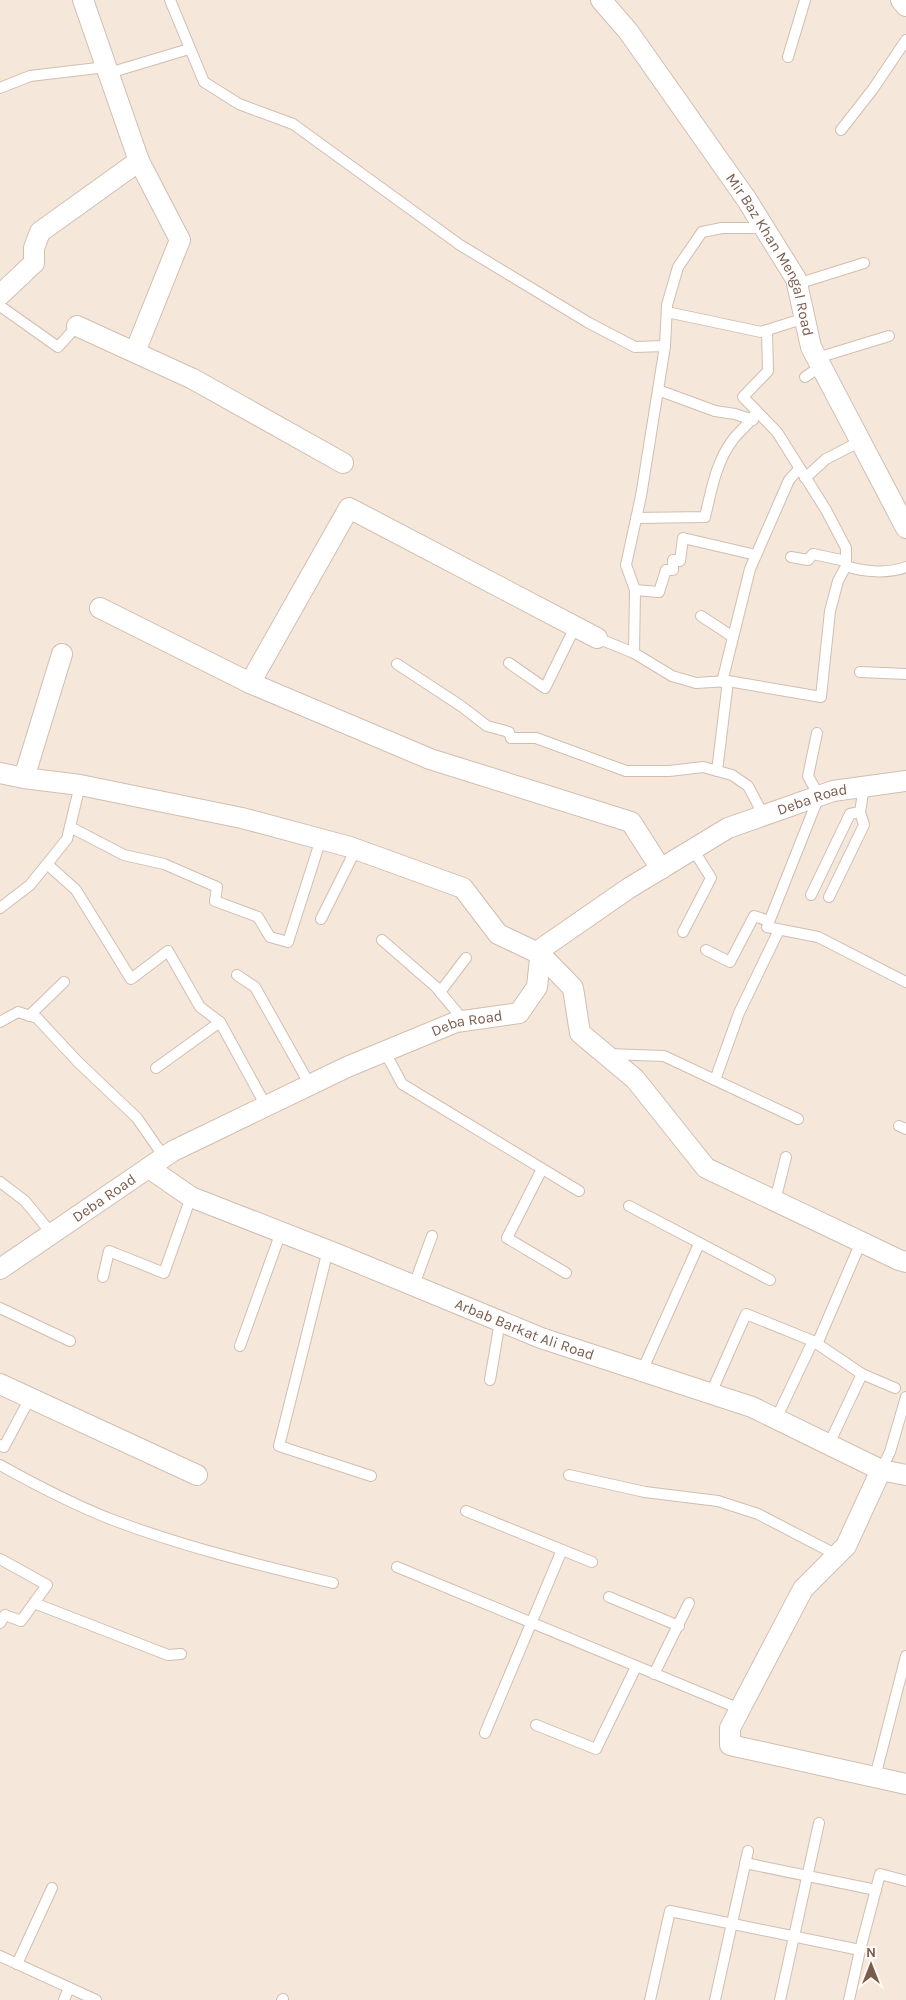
<svg xmlns="http://www.w3.org/2000/svg" width="906" height="2000" font-family="Karla,sans-serif">
<style>
.residential{fill:#f5e8da}
.lines{fill:none;stroke-linecap:round;stroke-linejoin:round}
.lane-casing{stroke:#d1beb0;stroke-width:12}
.street-casing{stroke:#d1beb0;stroke-width:22}
.lane{stroke:#fff;stroke-width:10}
.street{stroke:#fff;stroke-width:20}
.labels{text-anchor:middle;stroke-width:5;stroke-linejoin:round;paint-order:stroke}
.street-label{font-size:15px;fill:#7a5c4d;stroke:#fffaf3}
</style>
<rect width="100%" height="100%" fill="#fdf6ec"/>
<rect class="residential" x="0" y="0" width="906" height="2000"/>
<g class="lines">
<defs>
<g id="lane">
<polyline points="170,0 204,82 239,104 293,124 460,245 589,323 635,347 665,346"/>
<polyline points="788,57 805,0"/>
<polyline points="109,73 189,49"/>
<polyline points="0,88 30,76 106,67"/>
<polyline points="841,130 873,89 906,40"/>
<polyline points="797,284 864,263"/>
<polyline points="0,306 58,347 77,326"/>
<polyline points="667,312 761,332 805,318"/>
<polyline points="817,358 889,336"/>
<polyline points="805,377 821,366"/>
<polyline points="658,390 715,411 735,414 753,420"/>
<polyline points="805,478 826,459 861,441"/>
<path d="M636 518 705 517C711 492 716 462 732 441 740 430 751 423 757 411"/>
<polyline points="791,557 808,560 813,554 846,561"/>
<path d="M846 566C864 572 888 574 906 567"/>
<polyline points="635,590 659,592 666,570 673,570 673,560 680,561 683,538 756,555"/>
<polyline points="701,616 733,637"/>
<polyline points="597,638 634,653 672,676 696,683 728,681 821,697 830,611 838,581 846,566 846,548 826,510 777,432 743,397 768,371 767,330"/>
<polyline points="634,653 635,590 626,565 641,496 665,346 667,305 678,267 702,232 722,228 764,228"/>
<polyline points="509,663 545,688 575,627"/>
<polyline points="397,664 461,706 487,726 509,732 511,738 536,738 626,771 669,771 703,767 732,775 748,786 764,816"/>
<polyline points="860,672 906,674"/>
<polyline points="722,682 750,569 789,480 799,469"/>
<polyline points="817,733 808,776 819,796 767,927 818,937 906,982"/>
<polyline points="717,771 728,681"/>
<polyline points="70,827 124,855 164,864 217,887 215,901 258,917 270,937 288,942 321,839"/>
<polyline points="47,864 76,890 131,979 168,951 200,1007 220,1022 266,1106"/>
<polyline points="811,895 850,814 860,812 864,787"/>
<polyline points="829,897 864,825 860,812"/>
<polyline points="0,908 30,885 67,839 80,785"/>
<polyline points="321,919 356,849"/>
<polyline points="683,932 711,878 693,849"/>
<polyline points="382,940 436,987 464,1021"/>
<polyline points="706,950 730,962 754,916 769,921"/>
<polyline points="237,975 255,987 310,1085"/>
<polyline points="440,992 466,958"/>
<polyline points="29,1016 64,982"/>
<polyline points="0,1022 18,1012 37,1018 78,1062 137,1118 164,1157"/>
<polyline points="385,1052 402,1084 579,1191"/>
<polyline points="608,1054 664,1056 798,1119"/>
<polyline points="156,1068 220,1022"/>
<polyline points="715,1080 739,1013 779,930"/>
<polyline points="899,1126 906,1129"/>
<polyline points="542,1169 507,1238 566,1273"/>
<polyline points="0,1182 25,1201 52,1234"/>
<polyline points="775,1201 786,1157"/>
<polyline points="629,1206 770,1280"/>
<polyline points="328,1250 279,1446 371,1476"/>
<polyline points="103,1277 109,1251 164,1273 191,1197"/>
<polyline points="414,1285 432,1236"/>
<polyline points="0,1308 70,1341"/>
<polyline points="817,1344 861,1242"/>
<polyline points="240,1346 281,1232"/>
<polyline points="642,1371 699,1244"/>
<polyline points="490,1380 500,1321"/>
<polyline points="711,1393 746,1314 813,1341 862,1374 895,1388"/>
<polyline points="776,1419 813,1341"/>
<polyline points="829,1444 862,1374"/>
<polyline points="0,1445 4,1447 30,1398"/>
<path d="M0 1465C36 1485 74 1505 113 1520 184 1547 259 1565 333 1583"/>
<polyline points="881,1470 890,1452 906,1397"/>
<polyline points="569,1475 645,1492 718,1501 758,1514 837,1555"/>
<polyline points="466,1511 592,1562"/>
<polyline points="0,1559 47,1585 21,1621 5,1615 0,1623"/>
<polyline points="397,1567 740,1709"/>
<polyline points="609,1597 679,1626"/>
<polyline points="34,1603 168,1655 181,1654"/>
<polyline points="654,1674 689,1603"/>
<polyline points="536,1725 596,1749 636,1667"/>
<polyline points="485,1733 562,1550"/>
<polyline points="875,1777 906,1656"/>
<polyline points="745,1863 876,1890"/>
<polyline points="0,1956 96,2000"/>
<polyline points="17,1964 52,1888"/>
<polyline points="64,2000 69,1988"/>
<polyline points="282,2000 283,1999"/>
<polyline points="650,2000 670,1911 860,1950"/>
<polyline points="715,2000 748,1851"/>
<polyline points="780,2000 819,1823"/>
<polyline points="849,2000 860,1950 880,1874 906,1881"/>
</g>
<g id="street">
<polyline points="83,0 139,161 180,240 135,352"/>
<path id="s1" d="M601 0 628 31 747 200 796 279 811 347 906 528"/>
<polyline points="901,0 906,6"/>
<polyline points="0,295 34,263 34,248 40,232 139,161"/>
<polyline points="77,326 193,379 343,463"/>
<polyline points="100,608 250,683 430,759 631,822 661,869"/>
<polyline points="250,683 349,508 597,638"/>
<polyline points="0,773 24,778 80,785 242,818 350,847 463,888 498,934 540,954 573,988 580,1033 635,1079 706,1168 899,1260 906,1262"/>
<polyline points="24,778 62,654"/>
<path id="s2" d="M149 1168 191 1197 337 1254 541 1338 752 1407 881 1470 906 1475"/>
<path id="s3" d="M0 1269 173 1151 347 1067 456 1022 519 1013 537 987 541 949 629 888 728 828 833 791 906 781"/>
<polyline points="0,1384 197,1475"/>
<polyline points="881,1470 846,1546 803,1589 730,1728 730,1745 906,1784"/>
</g>
</defs>
<use href="#lane" class="lane-casing"/>
<use href="#street" class="street-casing"/>
<use href="#lane" class="lane"/>
<use href="#street" class="street"/>
</g>
<g class="labels">
<g class="street-label">
<text dy="5" stroke="none"><textPath href="#s1" startOffset="308">Mir Baz Khan Mengal Road</textPath></text>
<text dy="5" stroke="none"><textPath href="#s3" startOffset="966">Deba Road</textPath></text>
<text dy="5" stroke="none"><textPath href="#s3" startOffset="531">Deba Road</textPath></text>
<text dy="5" stroke="none"><textPath href="#s3" startOffset="126">Deba Road</textPath></text>
<text dy="5" stroke="none"><textPath href="#s2" startOffset="410">Arbab Barkat Ali Road</textPath></text>
</g>
</g>
<g transform="translate(871 1965)" stroke="#fffaf3" stroke-width="4" paint-order="stroke">
<path d="M0-4L9 19L0 12L-9 19Z" fill="#7a5c4d"/>
<text y="-8" font-size="14" font-weight="bold" text-anchor="middle" fill="#7a5c4d">N</text>
</g>
</svg>
